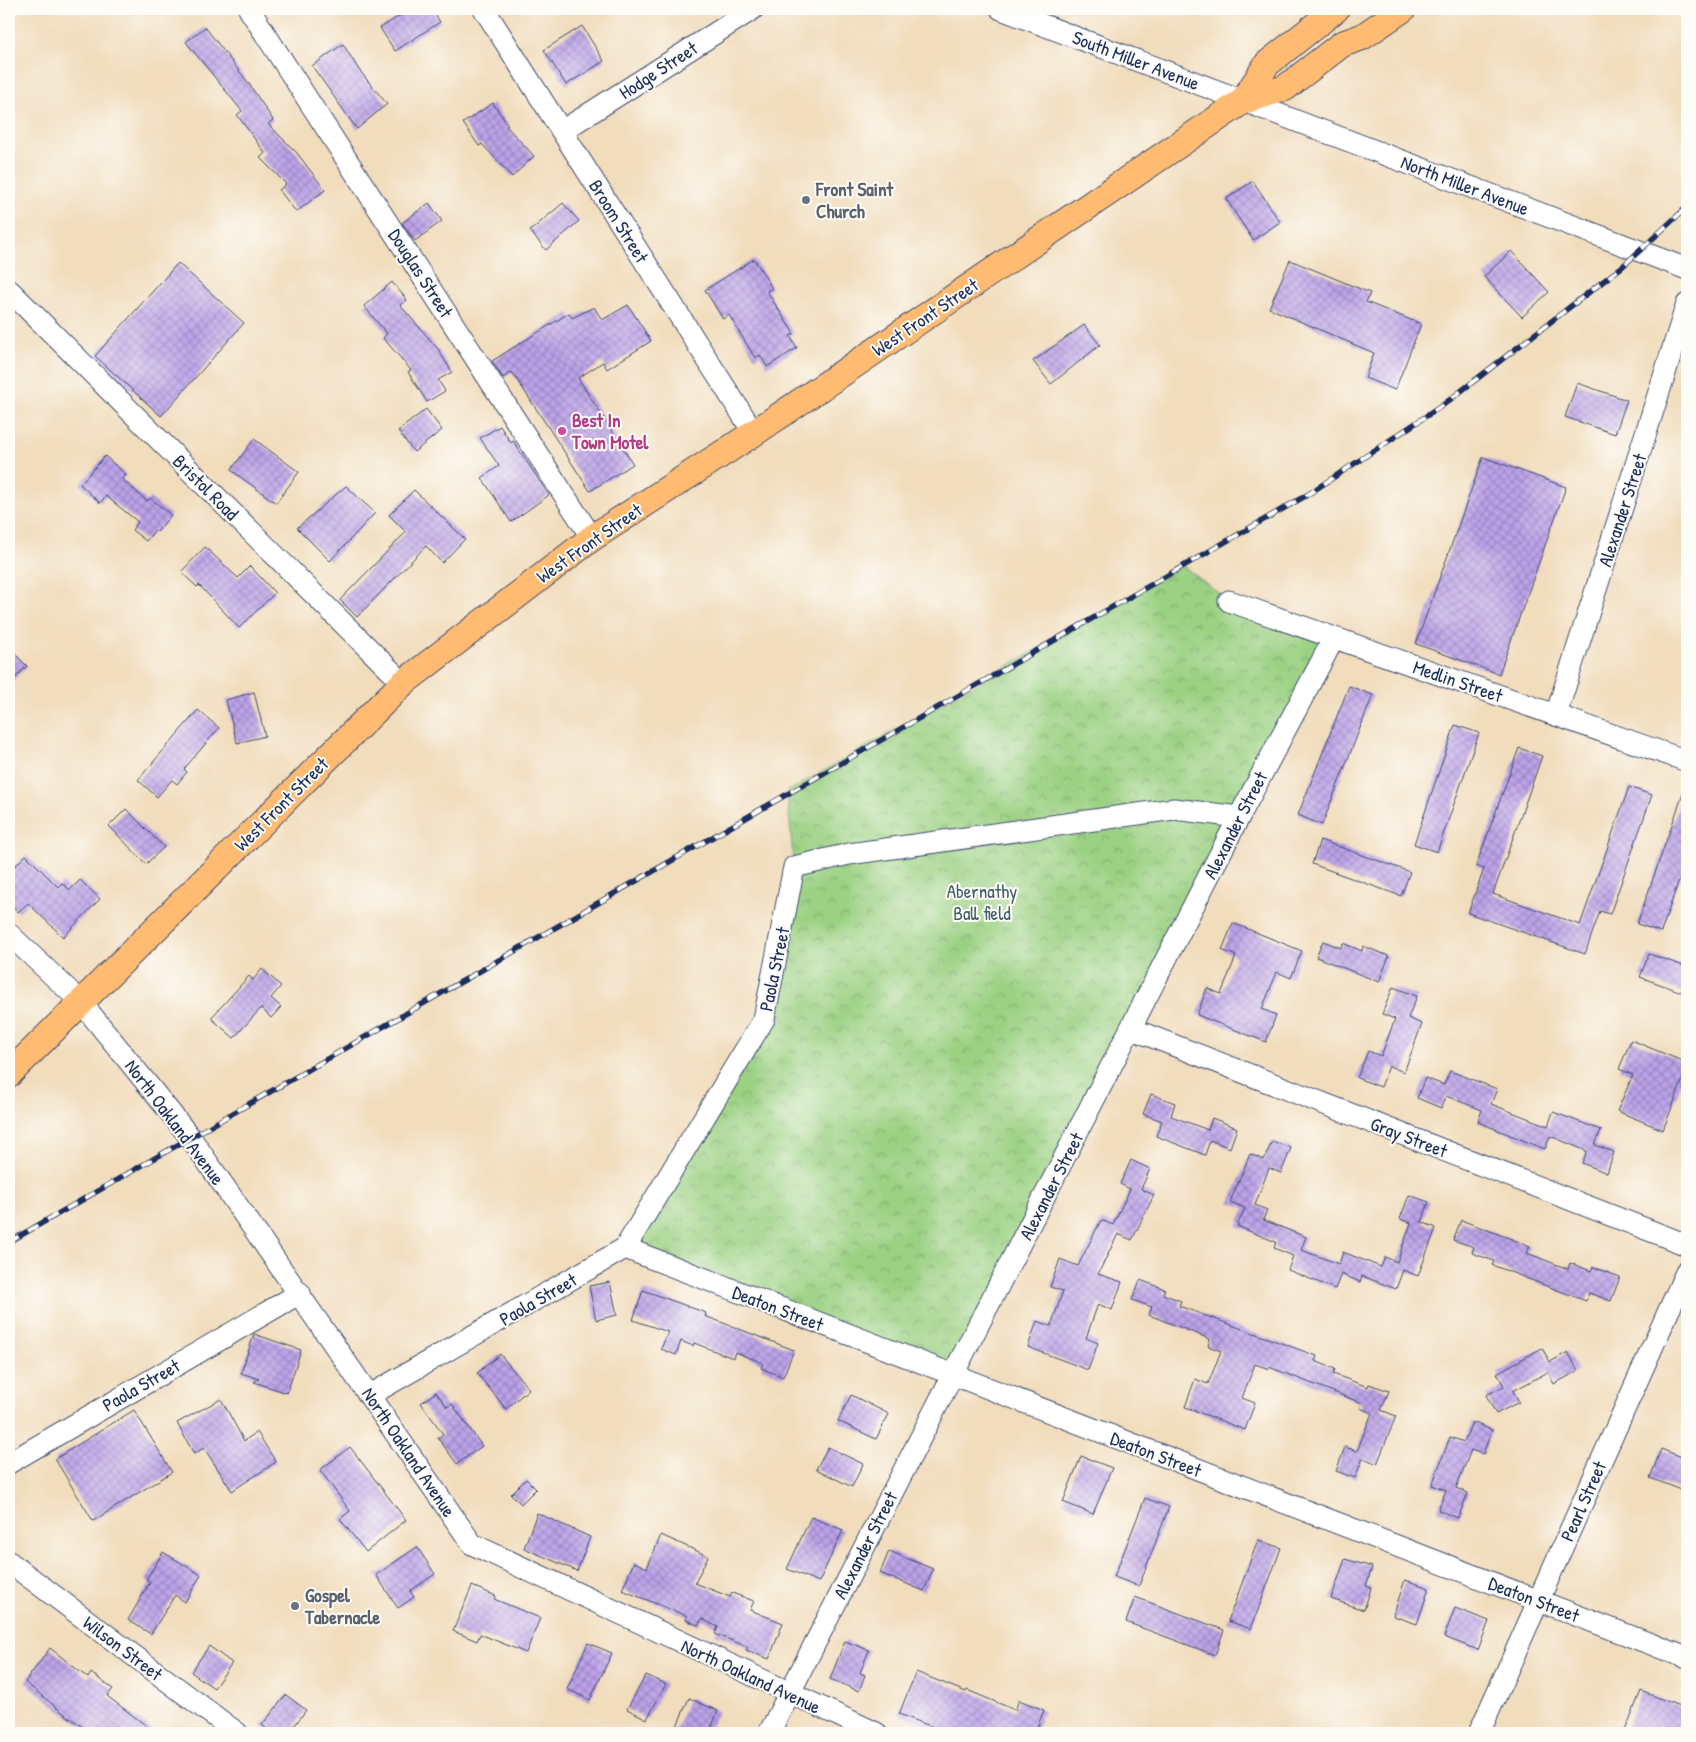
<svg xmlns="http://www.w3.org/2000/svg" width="1696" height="1742" font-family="'Patrick Hand',sans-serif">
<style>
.park{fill:url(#park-crowns);stroke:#5b8070}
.building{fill:url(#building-cross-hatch)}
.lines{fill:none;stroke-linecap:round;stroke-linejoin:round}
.minor-casing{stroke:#3b496c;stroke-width:23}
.major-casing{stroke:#3b496c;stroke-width:28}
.minor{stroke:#fff;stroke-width:21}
.major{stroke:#ffbb71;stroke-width:26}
.rail-casing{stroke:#1b2f5e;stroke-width:5.5}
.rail{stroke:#fdfcf7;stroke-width:4;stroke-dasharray:11;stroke-linecap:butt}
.worship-dot{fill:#6b7280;stroke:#fdfcf7;stroke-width:2}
.hotel-dot{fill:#d1479c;stroke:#fdfcf7;stroke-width:2}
.labels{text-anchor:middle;stroke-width:4;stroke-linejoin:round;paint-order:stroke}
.street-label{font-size:19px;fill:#1b2f5e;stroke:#fdfcf7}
.worship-label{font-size:19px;font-weight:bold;fill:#5b616d;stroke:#fdfcf7;text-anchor:start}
.hotel-label{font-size:19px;font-weight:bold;fill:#b23c85;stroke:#fdfcf7;text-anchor:start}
.park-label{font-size:19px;fill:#416069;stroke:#fdfcf7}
</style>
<defs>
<pattern id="park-crowns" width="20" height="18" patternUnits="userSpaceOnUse" patternTransform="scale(1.25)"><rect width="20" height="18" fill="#9bd183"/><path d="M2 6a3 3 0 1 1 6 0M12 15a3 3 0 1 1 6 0" fill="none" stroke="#7eaa6e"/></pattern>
<pattern id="building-cross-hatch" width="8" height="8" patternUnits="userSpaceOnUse" patternTransform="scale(1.25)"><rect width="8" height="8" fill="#bda3e9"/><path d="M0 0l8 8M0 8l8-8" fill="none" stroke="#9985c0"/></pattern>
</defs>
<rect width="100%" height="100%" fill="#fdfcf7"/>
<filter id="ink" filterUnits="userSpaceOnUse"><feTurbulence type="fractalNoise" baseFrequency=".02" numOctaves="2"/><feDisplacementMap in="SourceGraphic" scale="10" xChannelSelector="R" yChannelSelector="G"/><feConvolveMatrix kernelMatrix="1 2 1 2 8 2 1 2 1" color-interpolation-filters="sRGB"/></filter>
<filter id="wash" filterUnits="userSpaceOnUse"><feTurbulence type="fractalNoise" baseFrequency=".0096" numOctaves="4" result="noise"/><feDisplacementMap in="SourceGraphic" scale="20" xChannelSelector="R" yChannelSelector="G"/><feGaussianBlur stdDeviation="1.12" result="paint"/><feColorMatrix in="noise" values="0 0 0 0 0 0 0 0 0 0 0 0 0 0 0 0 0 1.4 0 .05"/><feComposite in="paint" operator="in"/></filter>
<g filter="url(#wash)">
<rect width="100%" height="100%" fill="#f1dcbb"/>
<polygon class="park" points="1183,566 1229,601 1334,638 953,1376 625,1248 764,1019 794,867 787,792"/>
<g id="blocks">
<g class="building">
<polygon points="411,9 432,9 440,22 395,51 380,28"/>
<polygon points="582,26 604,61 566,85 544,50"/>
<polygon points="205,27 247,81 273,120 268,124 297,153 325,190 296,212 279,190 286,184 260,158 265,153 237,115 242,111 186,42"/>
<polygon points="343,44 359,70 387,104 357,129 312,66"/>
<polygon points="493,103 508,125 506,126 534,156 512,177 482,144 479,146 463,123"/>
<polygon points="1253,181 1280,222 1253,240 1226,199"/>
<polygon points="429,203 442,221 415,241 402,223"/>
<polygon points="563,203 579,221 546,250 530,231"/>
<polygon points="1511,251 1549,292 1522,317 1484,277"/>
<polygon points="754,259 772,288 767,291 794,334 790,336 797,348 767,367 760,355 755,358 729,315 723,319 705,290"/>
<polygon points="1290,260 1370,293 1366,302 1421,324 1395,390 1365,378 1374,353 1269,308"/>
<polygon points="178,263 244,323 161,416 95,356"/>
<polygon points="392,282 407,300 400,305 438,349 452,372 438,380 445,391 427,402 408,372 411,370 383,338 387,334 364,306"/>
<polygon points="628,305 651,341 607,369 603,362 578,378 633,464 590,491 512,372 503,378 492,361 569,313 572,318 594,307 602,320"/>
<polygon points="1084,325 1100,345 1051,384 1033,361"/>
<polygon points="1577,383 1627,400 1615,434 1565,417"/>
<polygon points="426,409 442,430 414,452 398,431"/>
<polygon points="500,426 511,443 513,441 549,495 511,522 482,478 499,466 480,438"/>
<polygon points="254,439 299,472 276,503 231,470"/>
<polygon points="105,456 126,475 122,479 147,501 150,498 171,515 157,532 155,530 146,541 132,530 138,522 106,496 100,503 80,484"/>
<polygon points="1483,457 1566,487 1499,674 1416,644"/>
<polygon points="346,486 375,513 330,561 297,528"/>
<polygon points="414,490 465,539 442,563 426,546 357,617 340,600 406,532 389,515"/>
<polygon points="205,547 238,578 250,566 275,593 239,628 199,585 197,587 181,572"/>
<polygon points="9,648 27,666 9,684"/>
<polygon points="1349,686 1373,695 1322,825 1298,815"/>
<polygon points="254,692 265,736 237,743 226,700"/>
<polygon points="198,710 219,728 184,769 187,772 177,784 172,780 157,797 138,780"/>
<polygon points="1455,725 1479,733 1437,852 1414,844"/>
<polygon points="1519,748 1542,756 1493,894 1580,925 1629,787 1652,795 1610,914 1600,911 1585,954 1468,913 1484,869 1476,866"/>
<polygon points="1685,788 1687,788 1687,857 1661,932 1637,924"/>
<polygon points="126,809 164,847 146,864 109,826"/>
<polygon points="1320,840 1410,872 1401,896 1312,864"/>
<polygon points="26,855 58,887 62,883 70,890 80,880 100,899 63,937 28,903 18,912 9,902 9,872"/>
<polygon points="1233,923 1302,951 1291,978 1277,972 1262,1009 1276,1015 1266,1042 1197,1015 1207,988 1221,994 1236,956 1222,950"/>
<polygon points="1323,941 1341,948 1343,943 1362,951 1363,946 1389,956 1379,982 1316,957"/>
<polygon points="1649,954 1687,967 1687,994 1640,977"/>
<polygon points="262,969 281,986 271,998 281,1007 271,1018 261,1008 234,1038 211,1018 249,976 253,980"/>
<polygon points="1393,987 1417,996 1408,1018 1422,1024 1404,1072 1389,1066 1381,1087 1357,1078 1368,1051 1381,1056 1395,1019 1382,1014"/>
<polygon points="1631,1040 1687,1063 1687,1069 1663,1130 1617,1111 1633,1075 1619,1069"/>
<polygon points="1450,1071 1497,1089 1491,1104 1548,1126 1553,1112 1601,1130 1595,1145 1614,1152 1607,1173 1582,1163 1587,1151 1550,1136 1545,1149 1478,1122 1482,1110 1446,1096 1441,1108 1417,1098 1425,1078 1444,1085"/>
<polygon points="1151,1094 1175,1103 1171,1116 1208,1130 1212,1118 1237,1128 1230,1148 1210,1140 1205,1155 1156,1136 1162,1121 1143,1114"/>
<polygon points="1272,1141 1291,1148 1281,1173 1269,1168 1255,1205 1267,1210 1263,1220 1306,1237 1301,1250 1339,1264 1343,1252 1381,1267 1385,1257 1397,1262 1411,1223 1400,1219 1409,1195 1429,1202 1422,1222 1436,1228 1418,1276 1403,1270 1396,1289 1362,1276 1360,1282 1341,1274 1335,1289 1288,1270 1293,1256 1274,1248 1276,1242 1237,1226 1245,1208 1230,1202 1250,1154 1264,1160"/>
<polygon points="1131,1160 1150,1169 1141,1189 1154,1195 1132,1240 1118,1234 1098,1274 1122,1282 1112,1310 1098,1304 1086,1338 1098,1343 1088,1370 1028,1347 1037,1321 1051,1326 1063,1291 1050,1287 1060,1259 1078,1266 1101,1220 1113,1225 1130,1189 1120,1184"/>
<polygon points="1461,1220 1530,1246 1527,1253 1568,1269 1570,1263 1591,1271 1593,1267 1620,1277 1611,1301 1589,1293 1586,1301 1492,1265 1494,1261 1472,1253 1474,1247 1453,1240"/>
<polygon points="1140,1280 1165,1289 1163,1294 1181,1301 1179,1306 1317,1356 1315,1361 1335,1369 1333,1374 1368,1387 1369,1384 1389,1391 1381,1410 1396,1416 1377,1464 1363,1458 1355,1478 1336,1471 1345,1447 1357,1451 1372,1413 1360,1408 1362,1403 1269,1367 1269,1369 1255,1364 1242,1398 1255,1403 1245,1430 1185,1407 1195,1379 1208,1384 1221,1351 1208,1346 1210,1339 1149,1315 1152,1307 1132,1300"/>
<polygon points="610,1282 617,1315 596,1320 589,1286"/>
<polygon points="643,1290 706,1313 705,1316 794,1350 783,1377 761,1368 763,1363 735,1352 733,1358 694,1343 693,1346 681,1341 676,1355 661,1349 668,1332 633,1320"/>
<polygon points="254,1334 301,1350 287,1393 254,1382 259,1379 241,1373"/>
<polygon points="1542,1348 1550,1362 1568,1352 1578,1371 1554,1384 1548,1372 1513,1391 1519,1402 1496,1414 1486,1395 1504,1386 1497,1373"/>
<polygon points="500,1354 529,1389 506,1409 477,1373"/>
<polygon points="436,1392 447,1407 452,1404 482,1446 457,1464 438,1438 443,1434 421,1403"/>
<polygon points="851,1395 889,1414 876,1439 838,1421"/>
<polygon points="221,1399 244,1441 257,1432 276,1462 232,1491 204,1448 194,1454 177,1423"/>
<polygon points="134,1410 172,1472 93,1521 55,1459"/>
<polygon points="1472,1422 1492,1430 1483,1454 1471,1450 1456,1488 1468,1493 1458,1518 1438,1510 1446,1490 1432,1485 1450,1437 1464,1442"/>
<polygon points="350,1447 406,1520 366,1552 340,1519 350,1511 320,1470"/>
<polygon points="828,1447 863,1464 852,1487 816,1469"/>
<polygon points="1661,1449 1687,1459 1687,1492 1650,1478"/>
<polygon points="1081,1456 1112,1468 1093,1514 1063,1502"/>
<polygon points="526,1479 536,1489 521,1504 511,1494"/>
<polygon points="1145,1498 1169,1507 1139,1586 1114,1577"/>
<polygon points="537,1513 590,1537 577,1571 524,1548"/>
<polygon points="811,1517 843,1530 819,1582 787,1569"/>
<polygon points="661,1535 708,1556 695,1583 730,1597 732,1593 754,1601 750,1610 783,1623 769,1659 746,1650 748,1647 715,1634 718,1627 702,1619 698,1625 686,1620 687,1616 622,1590 634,1562 647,1568"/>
<polygon points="1258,1540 1281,1548 1251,1629 1228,1621"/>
<polygon points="417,1547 435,1574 410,1591 414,1597 398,1608 376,1575"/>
<polygon points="889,1551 933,1569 924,1591 880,1573"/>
<polygon points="163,1552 201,1575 185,1602 175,1595 151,1634 128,1620 150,1582 146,1580"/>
<polygon points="1345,1559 1372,1567 1366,1586 1371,1588 1364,1610 1331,1599"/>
<polygon points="1405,1580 1429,1588 1417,1624 1393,1616"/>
<polygon points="472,1586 496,1596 494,1599 540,1618 526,1653 480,1634 477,1641 453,1631"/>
<polygon points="1135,1597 1224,1630 1215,1655 1126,1622"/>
<polygon points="1455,1608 1489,1621 1478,1650 1444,1637"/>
<polygon points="845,1641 869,1650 860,1673 865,1675 859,1691 830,1679"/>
<polygon points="588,1643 612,1653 590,1700 567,1689"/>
<polygon points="209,1646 232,1663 214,1688 191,1672"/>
<polygon points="50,1648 88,1678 91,1673 113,1689 107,1696 156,1733 91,1733 62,1712 25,1682"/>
<polygon points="916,1672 966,1692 967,1690 1015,1710 1019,1700 1044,1710 1035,1733 948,1733 899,1714"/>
<polygon points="646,1675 666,1684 647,1719 627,1709"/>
<polygon points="1641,1691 1687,1709 1687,1733 1624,1733"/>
<polygon points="286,1695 306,1710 289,1733 272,1733 262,1725"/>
<polygon points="689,1698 718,1711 709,1733 674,1733"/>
</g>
</g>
</g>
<g filter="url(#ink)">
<use href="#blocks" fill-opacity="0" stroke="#3b496c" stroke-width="1"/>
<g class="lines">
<defs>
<g id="minor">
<polyline points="249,9 592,538"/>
<polyline points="484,9 754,433"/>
<polyline points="1001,9 1687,269"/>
<polyline points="562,131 753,9"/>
<polyline points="10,291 403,683"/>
<polyline points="1229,601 1687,761"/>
<polyline points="1556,715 1687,304"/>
<polyline points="9,934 81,1002 190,1137 472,1544 876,1733"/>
<polyline points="1132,1029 1687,1245"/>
<polyline points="625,1248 1687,1658"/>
<polyline points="370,1395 625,1248 764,1019 794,867 849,854 1174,809 1239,817"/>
<polyline points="9,1463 300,1293"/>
<polyline points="9,1562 237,1733"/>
<polyline points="769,1733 1239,817 1334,638"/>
<polyline points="1479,1733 1687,1270"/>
</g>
<g id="major">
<polyline points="1243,101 1267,64 1336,9"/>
<polyline points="9,1074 403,683 592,538 754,433 1243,101 1285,88 1342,44 1362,37 1403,9"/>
</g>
</defs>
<use href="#minor" class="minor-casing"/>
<use href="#major" class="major-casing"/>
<use href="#minor" class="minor"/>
<use href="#major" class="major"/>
<defs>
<polyline id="rail" points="9,1242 1307,495 1443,405 1623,266 1687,207"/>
</defs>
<use href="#rail" class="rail-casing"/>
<use href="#rail" class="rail"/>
</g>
</g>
<g class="worship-dot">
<circle cx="806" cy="200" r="5"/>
<circle cx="295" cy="1606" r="5"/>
</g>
<circle class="hotel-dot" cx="562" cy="431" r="5"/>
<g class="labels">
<g class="street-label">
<text transform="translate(1136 60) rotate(21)" y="7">South Miller Avenue</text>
<text transform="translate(658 70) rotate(-33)" y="7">Hodge Street</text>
<text transform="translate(1465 185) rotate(21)" y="7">North Miller Avenue</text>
<text transform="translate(619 221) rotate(58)" y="7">Broom Street</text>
<text transform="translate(421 273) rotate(57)" y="7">Douglas Street</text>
<text transform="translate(925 317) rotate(-34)" y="7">West Front Street</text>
<text transform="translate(206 487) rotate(45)" y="7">Bristol Road</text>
<text transform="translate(1622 510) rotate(-72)" y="7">Alexander Street</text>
<text transform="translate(589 543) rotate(-35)" y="7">West Front Street</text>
<text transform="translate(1458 681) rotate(19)" y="7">Medlin Street</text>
<text transform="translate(281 804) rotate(-45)" y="7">West Front Street</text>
<text transform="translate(1235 825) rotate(-63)" y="7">Alexander Street</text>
<text transform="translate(774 969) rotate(-78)" y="7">Paola Street</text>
<text transform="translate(175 1122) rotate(53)" y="7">North Oakland Avenue</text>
<text transform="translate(1409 1137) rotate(21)" y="7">Gray Street</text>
<text transform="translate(1051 1186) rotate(-63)" y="7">Alexander Street</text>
<text transform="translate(538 1299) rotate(-30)" y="7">Paola Street</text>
<text transform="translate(778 1308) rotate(21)" y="7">Deaton Street</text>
<text transform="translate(141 1385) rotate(-30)" y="7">Paola Street</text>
<text transform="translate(409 1452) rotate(56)" y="7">North Oakland Avenue</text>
<text transform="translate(1156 1454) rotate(21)" y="7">Deaton Street</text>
<text transform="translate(1583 1501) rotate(-66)" y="7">Pearl Street</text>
<text transform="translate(865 1545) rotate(-63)" y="7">Alexander Street</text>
<text transform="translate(1534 1599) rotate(21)" y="7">Deaton Street</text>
<text transform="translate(123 1648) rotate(37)" y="7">Wilson Street</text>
<text transform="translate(751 1676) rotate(25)" y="7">North Oakland Avenue</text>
</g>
<g class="worship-label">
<text x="816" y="196">Front Saint<tspan x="816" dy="22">Church</tspan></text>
<text x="305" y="1602">Gospel<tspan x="305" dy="22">Tabernacle</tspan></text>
</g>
<g class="hotel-label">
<text x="572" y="427">Best In<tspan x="572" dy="22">Town Motel</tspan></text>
</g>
<g class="park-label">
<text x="982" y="898">Abernathy<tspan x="982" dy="22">Ball field</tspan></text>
</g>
</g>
<rect width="1696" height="1742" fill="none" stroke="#fdfcf7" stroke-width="30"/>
</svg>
